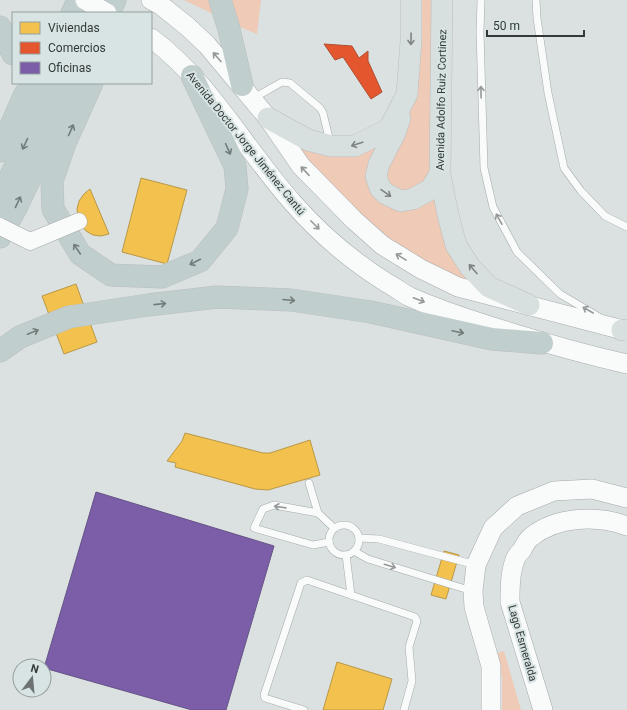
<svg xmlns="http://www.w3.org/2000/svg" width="627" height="710" font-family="Roboto,sans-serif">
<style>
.green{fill:#eecab7}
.homes{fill:#f2c14e;stroke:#b99847}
.shops{fill:#e4572e;stroke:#af4e31}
.offices{fill:#7b5ea7;stroke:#655386}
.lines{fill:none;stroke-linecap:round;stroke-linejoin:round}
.lane-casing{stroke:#a6abab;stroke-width:8}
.secondary-casing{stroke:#a6abab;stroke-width:20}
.primary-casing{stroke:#babebd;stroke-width:22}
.highway-casing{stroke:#babebd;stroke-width:23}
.lane{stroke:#f9fafa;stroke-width:7}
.secondary{stroke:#f9fafa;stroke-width:19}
.primary{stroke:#d7e0df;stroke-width:21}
.highway{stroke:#c0cecd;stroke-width:22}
.street-bridge-casing{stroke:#a6abab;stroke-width:15;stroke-linecap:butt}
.secondary-bridge-casing{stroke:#a6abab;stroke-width:20;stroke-linecap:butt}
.street-bridge{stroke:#f9fafa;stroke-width:14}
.secondary-bridge{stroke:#f9fafa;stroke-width:19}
.oneway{stroke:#7d8483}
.oneway2{stroke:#969999}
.oneway3{stroke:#727c7b}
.labels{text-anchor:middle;stroke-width:4;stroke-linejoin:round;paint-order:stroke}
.street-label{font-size:11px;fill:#333838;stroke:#d7e4e3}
</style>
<rect width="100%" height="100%" fill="#dae1e0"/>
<g class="green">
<polygon points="184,0 261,0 257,34 240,27"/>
<polygon points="411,0 442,0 448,215 489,287 458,287 382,245 268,118 331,147 389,129 407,94"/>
<polygon points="504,651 521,710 502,710 502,678 498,653"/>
</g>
<g class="homes">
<polygon points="141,178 187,190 167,264 122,252"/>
<polygon points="90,189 109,234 101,236 93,235 86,231 81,225 78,217 77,209 79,201 84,194"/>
<polygon points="76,284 97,342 64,354 42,296"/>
<polygon points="185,433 263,453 270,453 310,440 320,475 268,490 255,489 175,467 176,463 167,461 182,441"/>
<polygon points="444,551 459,555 446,599 431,595"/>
<polygon points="337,662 392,679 383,710 323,710"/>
</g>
<polygon class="shops" points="324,44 352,46 359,58 368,51 368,61 382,92 371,99 343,57 335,60"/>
<polygon class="offices" points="96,492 274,546 226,710 192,710 44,668"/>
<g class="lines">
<defs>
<g id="lane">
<polyline points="481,0 480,32 484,168 493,207 517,252 560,294 599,317"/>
<polyline points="536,0 537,18 548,93 564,168 581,191 605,216 627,227"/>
<polyline points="252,99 282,82 290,83 320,108 323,113 330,142"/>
<polyline points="309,483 318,513 334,528"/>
<polyline points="318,513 274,505 263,509 254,528 313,545 329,542"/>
<circle cx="344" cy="540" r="15"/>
<polyline points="359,538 379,539 476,565"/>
<polyline points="354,551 368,559 472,591"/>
<polyline points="346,555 351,595"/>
<polyline points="304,710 265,698 264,695 301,583 307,580 415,617 417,621 409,647 412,681 404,710"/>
</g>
<g id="secondary">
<polyline points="151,0 162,6 188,27 207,45 268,118 301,166 354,220 382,245 421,269 458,287 627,331"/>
<path d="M151 38C209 81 245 149 293 203 320 234 352 261 387 283 395 287 402 293 410 297 435 308 461 317 487 325 534 340 579 353 627 364"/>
<polyline points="491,710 491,666 474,607 473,591 476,565 493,528 517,506 554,491 592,489 627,498"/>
<path d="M543 710 510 602C510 588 510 573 515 560 516 556 519 553 522 550 524 546 527 540 531 537 557 516 597 515 627 526"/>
</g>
<g id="primary">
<polyline points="442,0 440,174 448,215 456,245 470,267 489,287 529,305"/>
<polyline points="268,118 308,140 331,146 355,146 389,129 407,94 411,41 411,0"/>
<polyline points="400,118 395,133 379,164 376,176 380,188 386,194 401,201 413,199 431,189 440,174"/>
<polyline points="622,330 627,330"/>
</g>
<g id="highway">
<polyline points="220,0 229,29 242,85"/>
<polyline points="72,13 78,0"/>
<polyline points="109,13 115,0"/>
<polyline points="0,27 13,54"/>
<polyline points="92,83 65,143 52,181 53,209 80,254 111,275 162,277 200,261 227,228 237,189 235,166 192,76"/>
<polyline points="0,151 24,96 32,83"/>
<polyline points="0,199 54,83"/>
<polyline points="0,237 16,208 75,83"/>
<polyline points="0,351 20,337 69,317 148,305 217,297 291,300 371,312 492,339 542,343"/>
</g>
</defs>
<use href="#lane" class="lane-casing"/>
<use href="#secondary" class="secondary-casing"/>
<use href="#primary" class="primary-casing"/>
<use href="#highway" class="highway-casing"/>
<use href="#lane" class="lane"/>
<use href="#secondary" class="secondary"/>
<use href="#primary" class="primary"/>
<use href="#highway" class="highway"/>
<defs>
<polyline id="street-bridge" points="0,225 30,240 79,220 80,222 30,243 0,228"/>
<polyline id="secondary-bridge" points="85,0 107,13"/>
</defs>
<use href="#street-bridge" class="street-bridge-casing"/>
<use href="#secondary-bridge" class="secondary-bridge-casing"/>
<use href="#street-bridge" class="street-bridge"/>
<use href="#secondary-bridge" class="secondary-bridge"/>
</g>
<defs><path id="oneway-shaft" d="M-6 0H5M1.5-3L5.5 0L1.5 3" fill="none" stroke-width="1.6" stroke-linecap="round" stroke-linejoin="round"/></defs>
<g class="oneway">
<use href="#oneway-shaft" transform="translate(411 39) rotate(91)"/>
<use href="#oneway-shaft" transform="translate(357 144) rotate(162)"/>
<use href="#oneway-shaft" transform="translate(386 193) rotate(35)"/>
<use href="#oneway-shaft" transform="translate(473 269) rotate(-131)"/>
</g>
<g class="oneway2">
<use href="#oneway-shaft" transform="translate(217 57) rotate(-131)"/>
<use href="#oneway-shaft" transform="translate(481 92) rotate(-91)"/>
<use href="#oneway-shaft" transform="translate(305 171) rotate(-133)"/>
<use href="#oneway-shaft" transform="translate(499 219) rotate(-119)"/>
<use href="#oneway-shaft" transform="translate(315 225) rotate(45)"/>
<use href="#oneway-shaft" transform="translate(401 257) rotate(-149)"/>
<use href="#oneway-shaft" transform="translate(419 300) rotate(21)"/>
<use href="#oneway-shaft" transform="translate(588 310) rotate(-150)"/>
<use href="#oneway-shaft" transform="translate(280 507) rotate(-172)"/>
<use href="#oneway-shaft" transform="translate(390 566) rotate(17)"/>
</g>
<g class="oneway3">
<use href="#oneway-shaft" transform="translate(71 130) rotate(-66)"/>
<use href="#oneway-shaft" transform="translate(25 144) rotate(115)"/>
<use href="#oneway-shaft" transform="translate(228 149) rotate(66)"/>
<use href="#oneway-shaft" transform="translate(18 202) rotate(-65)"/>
<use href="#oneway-shaft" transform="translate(77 249) rotate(-124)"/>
<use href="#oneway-shaft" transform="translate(195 262) rotate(153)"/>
<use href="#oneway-shaft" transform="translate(289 300) rotate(5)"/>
<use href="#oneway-shaft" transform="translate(160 304) rotate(-6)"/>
<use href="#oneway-shaft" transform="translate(33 332) rotate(-22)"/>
<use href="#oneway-shaft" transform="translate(458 332) rotate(12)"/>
</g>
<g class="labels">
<g class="street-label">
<text transform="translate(441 100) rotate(-89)" y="4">Avenida Adolfo Ruiz Cortinez</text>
<text transform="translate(246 143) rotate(51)" y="4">Avenida Doctor Jorge Jiménez Cantú</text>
<text transform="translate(523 643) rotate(74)" y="4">Lago Esmeralda</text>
</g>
</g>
<rect x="12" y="12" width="140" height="72" fill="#d7e4e3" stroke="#959f9f"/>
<rect x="20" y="22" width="20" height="12" fill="#f2c14e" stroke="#959f9f"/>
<text x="48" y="32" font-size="12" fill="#333838">Viviendas</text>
<rect x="20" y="42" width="20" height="12" fill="#e4572e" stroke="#959f9f"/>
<text x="48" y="52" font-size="12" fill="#333838">Comercios</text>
<rect x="20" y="62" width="20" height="12" fill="#7b5ea7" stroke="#959f9f"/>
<text x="48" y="72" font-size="12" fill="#333838">Oficinas</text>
<g transform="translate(32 678) rotate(16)"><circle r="19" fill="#d7e4e3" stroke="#959f9f"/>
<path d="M0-3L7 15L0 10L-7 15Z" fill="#6d7373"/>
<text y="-6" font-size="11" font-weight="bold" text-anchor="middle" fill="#333838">N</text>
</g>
<path d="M487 30v6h97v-6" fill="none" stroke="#333838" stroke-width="2"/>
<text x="493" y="30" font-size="12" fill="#333838" stroke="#d7e4e3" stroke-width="3" paint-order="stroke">50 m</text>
</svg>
